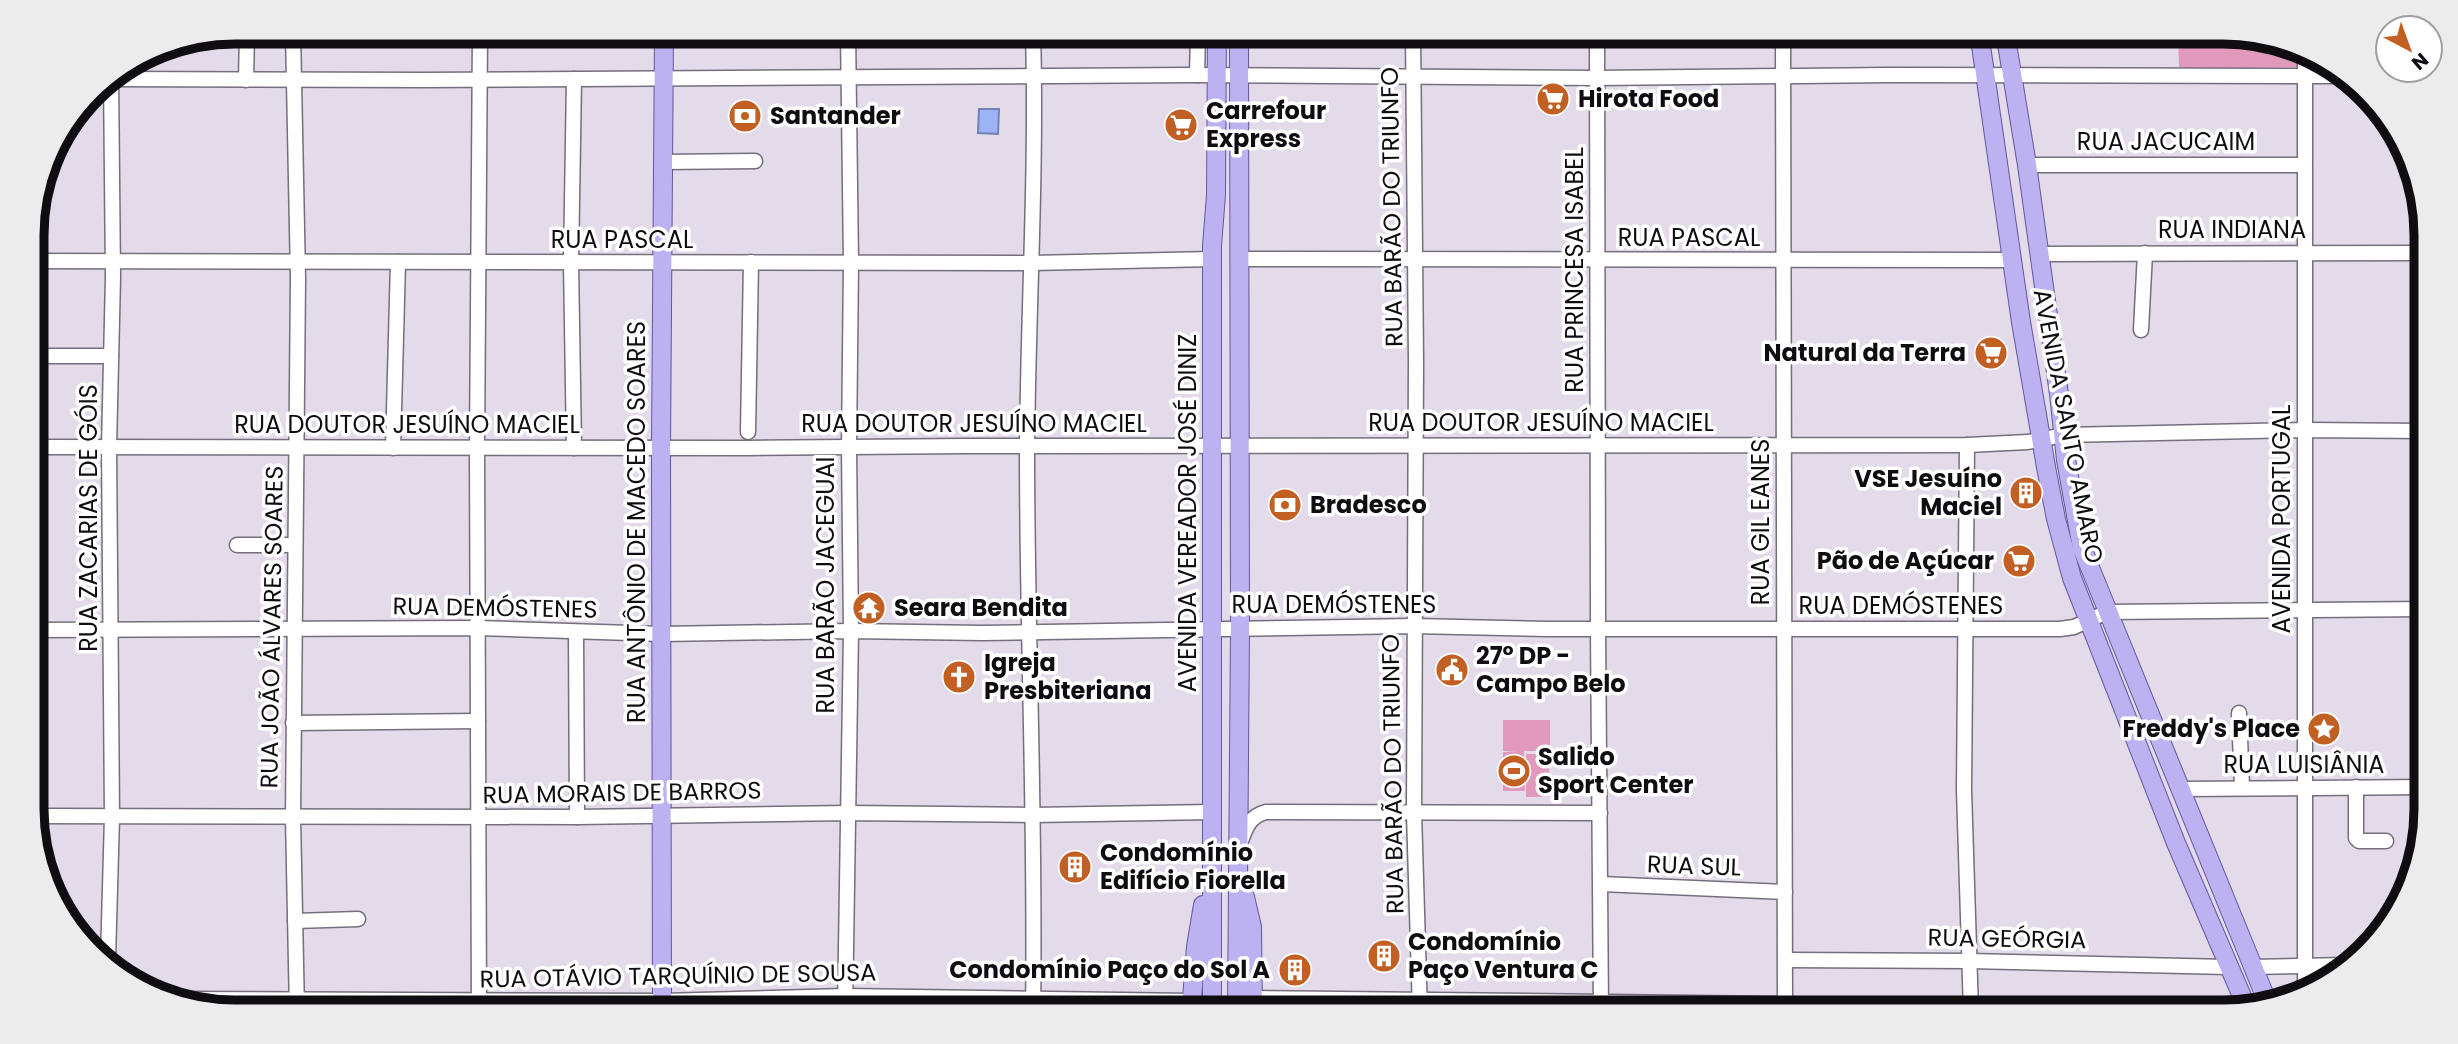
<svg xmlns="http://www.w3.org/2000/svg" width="2458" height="1044" font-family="Poppins,sans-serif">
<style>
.green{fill:#e19abc}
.water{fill:#9eb3f6;stroke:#7381b2;stroke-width:2}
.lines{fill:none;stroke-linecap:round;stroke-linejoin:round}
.minor-casing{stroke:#766e7c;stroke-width:17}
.major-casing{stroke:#64579c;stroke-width:20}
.minor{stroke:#fff;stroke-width:14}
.major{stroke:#bdb2f1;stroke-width:18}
.labels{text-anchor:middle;stroke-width:7;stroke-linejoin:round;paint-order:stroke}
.poi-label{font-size:24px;font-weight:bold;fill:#100d12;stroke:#fff;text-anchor:start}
.street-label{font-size:24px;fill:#100d12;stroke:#fff}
.rim{fill:none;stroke:#100d12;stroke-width:9}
</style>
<rect width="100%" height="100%" fill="#e3daea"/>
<g class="green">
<polygon points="2178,32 2223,32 2297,46 2297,67 2179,69"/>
<polygon points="1503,720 1550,720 1550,751 1524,751 1525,791 1503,791 1503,752 1516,752 1503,751"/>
<rect x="1526" y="754" width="23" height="43"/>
</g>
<polygon class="water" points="979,109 999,109 998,134 978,133"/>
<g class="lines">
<defs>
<g id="minor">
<polyline points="293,32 298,278 293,818 297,1012"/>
<polyline points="1413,32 1416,362 1414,813 1420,1012"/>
<polyline points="1597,32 1598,629 1601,1012"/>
<polyline points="1783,32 1785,1012"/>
<polyline points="2305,50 2305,989"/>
<polyline points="1197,75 1198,32"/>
<polyline points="106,79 423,80 1192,75 1597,78 1888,75 2338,76"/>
<polyline points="574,79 571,263 574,448"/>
<polyline points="246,80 247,32"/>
<polyline points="663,162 755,161"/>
<polyline points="2027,165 2304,165"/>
<polyline points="2039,254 2425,253"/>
<polyline points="1239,259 2012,260"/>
<polyline points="32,261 1032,263 1212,259"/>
<polyline points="2141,330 2145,253"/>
<polyline points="32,356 111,356"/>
<polyline points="748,432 751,262"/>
<polyline points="1967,445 1964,790 1971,1012"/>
<polyline points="32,447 748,448 965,446 1967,445 2028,442 2064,435 2305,430 2425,431"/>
<polyline points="393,448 398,262"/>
<polyline points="237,545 295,545"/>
<polyline points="33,630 478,628 661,634 851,631 982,633 1414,626 1547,629 2060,629 2074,627 2107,612 2426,609"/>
<polyline points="576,632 577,817"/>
<polyline points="2239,713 2242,787"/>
<polyline points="293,723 478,721"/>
<polyline points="2356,787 2356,838 2359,841 2386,841"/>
<polyline points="2181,789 2426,787"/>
<polyline points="33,816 577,817 848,813 1033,815 1212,812"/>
<path d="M1241 841C1246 827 1250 816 1266 812L1600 813"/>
<polyline points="1601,884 1785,892"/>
<polyline points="295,921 358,919"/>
<polyline points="108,959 112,817 109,447 113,277 111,76"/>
<polyline points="1786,960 1969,961 2228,967"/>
<polyline points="2252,967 2347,965"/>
<polyline points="1253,998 1785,1004"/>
<polyline points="166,999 662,1001 845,996 1191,1001"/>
<polyline points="479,1012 477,448 480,32"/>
<polyline points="845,1012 851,631 849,448 851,262 848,32"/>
<path d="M1033 1012C1036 825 1027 638 1027 450 1028 311 1037 171 1033 32"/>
</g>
<g id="major">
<polyline points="1979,32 2021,322 2046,467 2056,519 2072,578 2176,843 2247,1008"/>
<polyline points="2005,32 2027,165 2059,394 2066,460 2082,548 2267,1001"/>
<polyline points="1245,897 1252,927 1253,1012"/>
<polyline points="662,1012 661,448 664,32"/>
<polyline points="1191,1012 1196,947 1203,905"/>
<polyline points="1212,1012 1212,246 1216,195 1217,32"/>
<polyline points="1237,1012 1240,629 1239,32"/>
</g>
</defs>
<use href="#minor" class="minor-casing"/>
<use href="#major" class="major-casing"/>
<use href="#minor" class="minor"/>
<use href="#major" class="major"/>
</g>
<defs>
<symbol id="supermarket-disc" viewBox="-11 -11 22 22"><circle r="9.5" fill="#c26024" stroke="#fff"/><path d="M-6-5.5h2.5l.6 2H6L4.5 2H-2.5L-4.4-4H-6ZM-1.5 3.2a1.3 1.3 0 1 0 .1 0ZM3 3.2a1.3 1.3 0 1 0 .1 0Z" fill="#fff"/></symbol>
<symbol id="bank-disc" viewBox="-11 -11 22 22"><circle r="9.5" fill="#c26024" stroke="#fff"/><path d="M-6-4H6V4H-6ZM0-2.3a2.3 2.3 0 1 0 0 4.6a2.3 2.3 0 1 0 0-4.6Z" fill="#fff"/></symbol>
<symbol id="building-disc" viewBox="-11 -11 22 22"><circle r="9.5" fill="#c26024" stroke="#fff"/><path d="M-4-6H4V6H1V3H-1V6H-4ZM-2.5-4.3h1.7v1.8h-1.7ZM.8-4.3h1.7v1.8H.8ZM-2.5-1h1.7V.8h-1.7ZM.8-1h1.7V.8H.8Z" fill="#fff"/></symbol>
<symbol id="temple-disc" viewBox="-11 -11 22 22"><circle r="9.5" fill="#c26024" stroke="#fff"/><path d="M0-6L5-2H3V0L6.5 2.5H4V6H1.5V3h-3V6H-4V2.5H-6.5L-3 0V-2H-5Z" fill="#fff"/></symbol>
<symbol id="civic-disc" viewBox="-11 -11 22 22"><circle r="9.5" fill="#c26024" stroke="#fff"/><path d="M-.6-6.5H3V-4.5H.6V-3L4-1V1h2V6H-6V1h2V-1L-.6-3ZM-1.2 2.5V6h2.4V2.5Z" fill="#fff"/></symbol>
<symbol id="church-disc" viewBox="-11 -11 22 22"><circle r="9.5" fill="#c26024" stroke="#fff"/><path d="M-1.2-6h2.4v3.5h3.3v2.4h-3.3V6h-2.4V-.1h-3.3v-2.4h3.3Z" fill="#fff"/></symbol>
<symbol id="sight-disc" viewBox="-11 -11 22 22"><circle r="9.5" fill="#c26024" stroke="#fff"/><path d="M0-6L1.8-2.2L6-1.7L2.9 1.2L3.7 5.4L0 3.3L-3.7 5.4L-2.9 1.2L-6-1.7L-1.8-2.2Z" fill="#fff"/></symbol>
<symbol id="stadium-disc" viewBox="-11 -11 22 22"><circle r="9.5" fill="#c26024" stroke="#fff"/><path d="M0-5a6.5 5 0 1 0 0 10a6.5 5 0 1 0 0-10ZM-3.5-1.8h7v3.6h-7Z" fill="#fff"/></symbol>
</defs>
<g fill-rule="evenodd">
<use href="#supermarket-disc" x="1534" y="80" width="38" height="38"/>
<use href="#bank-disc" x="726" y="97" width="38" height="38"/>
<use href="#supermarket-disc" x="1162" y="106" width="38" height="38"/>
<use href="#supermarket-disc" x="1972" y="334" width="38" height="38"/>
<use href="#building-disc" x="2007" y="474" width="38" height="38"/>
<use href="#bank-disc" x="1266" y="486" width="38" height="38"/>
<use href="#supermarket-disc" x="2000" y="542" width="38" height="38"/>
<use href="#temple-disc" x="850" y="589" width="38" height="38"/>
<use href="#civic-disc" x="1433" y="651" width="38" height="38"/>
<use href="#church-disc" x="940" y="658" width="38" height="38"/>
<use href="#sight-disc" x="2305" y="710" width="38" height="38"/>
<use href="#stadium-disc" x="1495" y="752" width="38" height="38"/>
<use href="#building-disc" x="1056" y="848" width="38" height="38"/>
<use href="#building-disc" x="1365" y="937" width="38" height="38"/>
<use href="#building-disc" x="1276" y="951" width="38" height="38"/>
</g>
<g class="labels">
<g class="poi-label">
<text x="1578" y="107">Hirota Food</text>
<text x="1206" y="119">Carrefour<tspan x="1206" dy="28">Express</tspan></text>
<text x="770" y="124">Santander</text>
<text x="1966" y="361" text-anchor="end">Natural da Terra</text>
<text x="2002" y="487" text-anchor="end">VSE Jesuíno<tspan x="2002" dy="28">Maciel</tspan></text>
<text x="1310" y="513">Bradesco</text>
<text x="1994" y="569" text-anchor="end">Pão de Açúcar</text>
<text x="894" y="616">Seara Bendita</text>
<text x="1476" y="664">27° DP -<tspan x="1476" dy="28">Campo Belo</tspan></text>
<text x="984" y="671">Igreja<tspan x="984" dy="28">Presbiteriana</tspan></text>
<text x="2300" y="737" text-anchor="end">Freddy's Place</text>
<text x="1538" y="765">Salido<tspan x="1538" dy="28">Sport Center</tspan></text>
<text x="1100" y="861">Condomínio<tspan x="1100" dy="28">Edifício Fiorella</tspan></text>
<text x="1408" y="950">Condomínio<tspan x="1408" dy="28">Paço Ventura C</tspan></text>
<text x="1270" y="978" text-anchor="end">Condomínio Paço do Sol A</text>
</g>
<g class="street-label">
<text x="2166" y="150">RUA JACUCAIM</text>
<text transform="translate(1392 207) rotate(-91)" y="8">RUA BARÃO DO TRIUNFO</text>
<text x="2232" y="238">RUA INDIANA</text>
<text x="1689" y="246">RUA PASCAL</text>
<text x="622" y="248">RUA PASCAL</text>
<text transform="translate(1575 270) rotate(-90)" y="8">RUA PRINCESA ISABEL</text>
<text x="1541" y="431">RUA DOUTOR JESUÍNO MACIEL</text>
<text x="974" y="432">RUA DOUTOR JESUÍNO MACIEL</text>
<text x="407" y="433">RUA DOUTOR JESUÍNO MACIEL</text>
<text transform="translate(2068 426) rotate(79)" y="8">AVENIDA SANTO AMARO</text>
<text transform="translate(1188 513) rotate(-90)" y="8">AVENIDA VEREADOR JOSÉ DINIZ</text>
<text transform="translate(89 518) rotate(-90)" y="8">RUA ZACARIAS DE GÓIS</text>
<text transform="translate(2282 519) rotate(-90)" y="8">AVENIDA PORTUGAL</text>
<text transform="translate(637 522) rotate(-90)" y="8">RUA ANTÔNIO DE MACEDO SOARES</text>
<text transform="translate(1761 522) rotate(-90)" y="8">RUA GIL EANES</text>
<text transform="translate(826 585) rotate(-90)" y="8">RUA BARÃO JACEGUAI</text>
<text x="1334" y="613">RUA DEMÓSTENES</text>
<text x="1901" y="614">RUA DEMÓSTENES</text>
<text transform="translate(495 608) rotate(1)" y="8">RUA DEMÓSTENES</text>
<text transform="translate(272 627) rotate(-89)" y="8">RUA JOÃO ÁLVARES SOARES</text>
<text x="2304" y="773">RUA LUISIÂNIA</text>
<text transform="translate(1393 774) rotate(-91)" y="8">RUA BARÃO DO TRIUNFO</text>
<text transform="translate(622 793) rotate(-1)" y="8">RUA MORAIS DE BARROS</text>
<text transform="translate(1694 866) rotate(2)" y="8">RUA SUL</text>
<text transform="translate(2007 939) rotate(1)" y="8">RUA GEÓRGIA</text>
<text transform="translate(678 976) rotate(-1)" y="8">RUA OTÁVIO TARQUÍNIO DE SOUSA</text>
</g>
</g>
<path d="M0 0H2458V1044H0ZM235 44H2223A191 191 0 0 1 2414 235V809A191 191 0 0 1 2223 1000H235A191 191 0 0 1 44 809V235A191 191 0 0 1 235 44Z" fill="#ececec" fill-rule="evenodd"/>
<path class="rim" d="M235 44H2223A191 191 0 0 1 2414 235V809A191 191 0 0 1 2223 1000H235A191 191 0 0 1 44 809V235A191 191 0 0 1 235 44Z"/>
<g transform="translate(2409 49) rotate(139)"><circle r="33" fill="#ffffff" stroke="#9f9ea0" stroke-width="2"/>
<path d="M0-5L12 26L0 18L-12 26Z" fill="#c26024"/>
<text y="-10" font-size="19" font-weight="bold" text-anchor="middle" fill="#100d12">N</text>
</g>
</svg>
